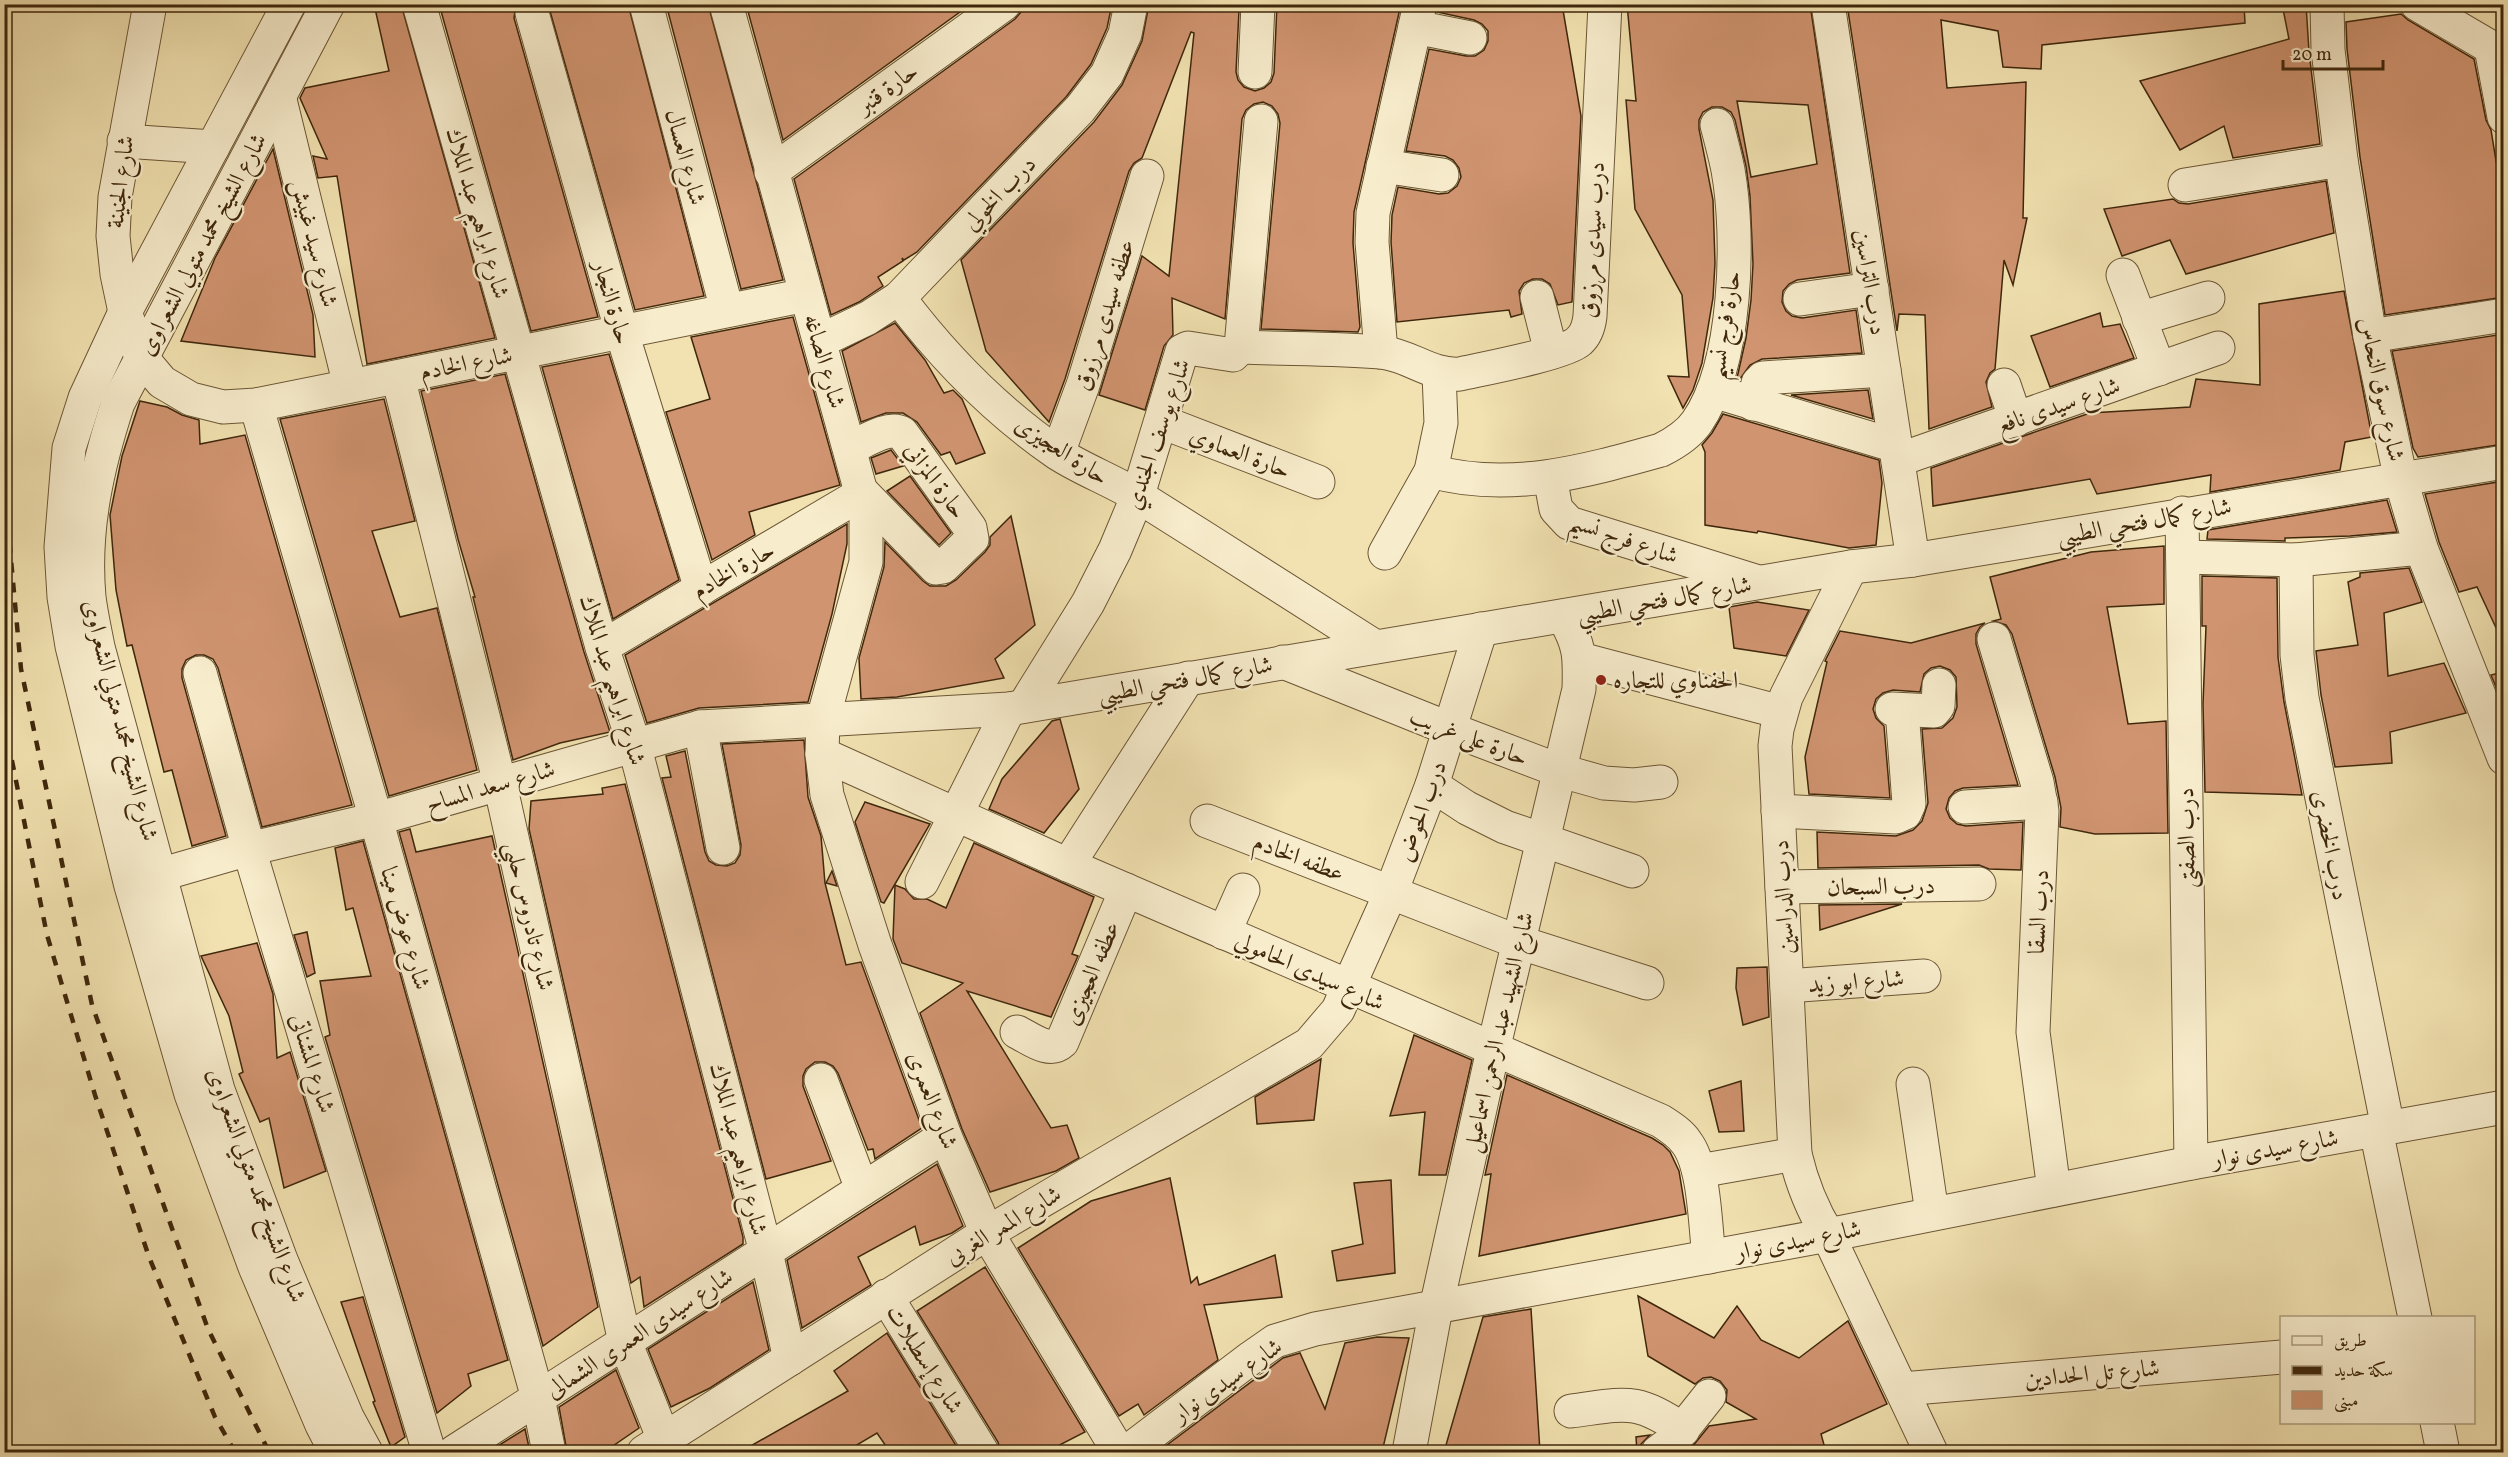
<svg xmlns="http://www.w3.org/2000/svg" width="2508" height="1457" font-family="Vollkorn,Amiri,serif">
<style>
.building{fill:#d09470;stroke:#3f270c;stroke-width:1.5;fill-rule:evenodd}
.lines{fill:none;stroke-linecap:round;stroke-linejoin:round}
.minor-casing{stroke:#6c5635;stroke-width:35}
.minor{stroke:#f7eccc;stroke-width:33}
.rail{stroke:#3f270c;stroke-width:4.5;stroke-dasharray:10 10;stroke-linecap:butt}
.poi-dot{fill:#8f2418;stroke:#f7eccc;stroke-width:2}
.labels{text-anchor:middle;stroke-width:4.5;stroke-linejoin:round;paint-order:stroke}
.street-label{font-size:24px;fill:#3f270c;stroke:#f7eccc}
.poi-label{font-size:24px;fill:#3f270c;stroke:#f7eccc;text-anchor:start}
</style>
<rect width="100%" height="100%" fill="#f2e2b1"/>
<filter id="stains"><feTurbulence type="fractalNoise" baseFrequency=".00333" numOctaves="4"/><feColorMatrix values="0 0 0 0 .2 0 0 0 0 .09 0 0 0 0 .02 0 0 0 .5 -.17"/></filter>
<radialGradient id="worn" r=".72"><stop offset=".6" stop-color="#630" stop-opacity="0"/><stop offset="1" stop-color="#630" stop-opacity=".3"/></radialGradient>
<g class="building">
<polygon points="374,4 401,4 495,338 367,364 337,176 318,178 313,156 327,159 300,98 305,88 389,71"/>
<polygon points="439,4 516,4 514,18 598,317 531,331"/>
<polygon points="548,4 628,4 704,296 635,310"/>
<polygon points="666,4 708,4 783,280 741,289"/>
<polygon points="746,4 971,4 783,140"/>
<polygon points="1022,4 1112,4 1107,28 1091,64 1066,97 917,252 904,260 902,258 903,261 878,277 883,286 859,302 831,315 794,179 1015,19 1021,12"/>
<polygon points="1149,4 1208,4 1239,10 1236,72 1238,80 1244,87 1255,91 1264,88 1271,82 1274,73 1277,4 1401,4 1354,212 1353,243 1360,327 1358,332 1261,329 1280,123 1278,114 1272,106 1263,102 1254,104 1246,110 1242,119 1225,319 1172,298 1173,335 1164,346 1145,410 1099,395 1142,256 1169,276 1194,33 1191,32 1142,158 1134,163 1129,171 1065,379 1049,422 986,351 961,260 1094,122 1122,85 1142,41"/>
<polygon points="1438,4 1562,4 1581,116 1572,302 1558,305 1550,284 1542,279 1533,279 1524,283 1519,291 1522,314 1511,317 1509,310 1397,322 1391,242 1392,215 1398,187 1439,194 1448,193 1457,186 1461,177 1459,168 1453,160 1445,156 1406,151 1429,49 1466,56 1475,56 1484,50 1488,41 1488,31 1482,24 1474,20 1437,12"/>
<path d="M1627 4H1810L1850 273 1797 280 1789 284 1783 291 1782 302 1786 311 1792 316 1802 318 1856 310 1862 353 1762 359 1750 365 1740 379 1737 378 1746 338 1751 300 1753 264 1750 196 1746 166 1735 120 1731 112 1722 107H1712L1703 112 1699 120V129L1713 200 1715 263 1713 298 1702 363 1693 390 1683 408 1668 376 1689 377 1682 295 1635 209 1626 100 1636 101ZM1737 101 1808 105 1817 164 1751 177Z"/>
<polygon points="1847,4 2244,4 2245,23 2042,45 2041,69 2003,67 1998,31 1941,20 1947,88 2026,82 2023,218 2027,218 2013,285 2004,260 1995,369 1990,373 1986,382 1992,407 1929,429 1925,315 1899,314 1897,331"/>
<polygon points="2282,4 2306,4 2309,52 2320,144 2233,158 2224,126 2180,150 2140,81 2289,39"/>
<polygon points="2401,14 2408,20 2474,59 2486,120 2491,130 2504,210 2504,297 2385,315 2360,157 2347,49 2346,22"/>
<polygon points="273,149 313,315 315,357 181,341 215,258"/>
<polygon points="2326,181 2334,233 2186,274 2170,240 2122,256 2104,209 2173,199 2179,203 2188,204"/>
<polygon points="2344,291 2372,437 2345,442 2340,470 2210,492 2211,475 2097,494 2090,479 1933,506 1931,468 2090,413 2190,407 2196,379 2260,385 2259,304"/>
<polygon points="2100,313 2103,327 2120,324 2134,358 2050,387 2031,336"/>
<polygon points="793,317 840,485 749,512 755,535 712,560 666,412 710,399 691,337"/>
<polygon points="895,323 925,360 944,393 953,390 962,399 985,453 956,464 950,452 941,455 917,422 903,413 886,413 861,422 842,351"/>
<polygon points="2504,334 2504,444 2418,457 2413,448 2392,351"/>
<polygon points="609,354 679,580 613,619 542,367"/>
<polygon points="505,374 584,652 610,732 560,743 513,760 473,597 475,597 458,539 421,391"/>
<polygon points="1868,390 1873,419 1791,395"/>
<polygon points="384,399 415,521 372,531 400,617 437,608 477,770 389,796 280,419"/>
<polygon points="140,401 167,407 182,415 199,420 200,444 245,435 352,805 262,827 218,668 213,659 204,655 196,655 186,660 182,669 182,678 226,836 192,846 172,770 164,772 132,645 127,646 116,590 110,515 122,456"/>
<polygon points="1723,414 1879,460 1882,483 1876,545 1849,548 1758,531 1757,533 1705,525 1705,452 1702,445 1712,433"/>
<polygon points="891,450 903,466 876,474 871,458"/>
<polygon points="910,476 951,533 939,545 887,491"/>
<polygon points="2504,481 2504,645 2477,587 2459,592 2439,542 2425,494"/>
<polygon points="2387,500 2397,532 2350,536 2285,538 2285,541 2207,539 2208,530"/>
<polygon points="1011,516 1035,625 995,659 1004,678 897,697 861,699 859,658 884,567 885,542 923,581 930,586 946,586 956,580 985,552 990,545 990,537"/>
<polygon points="847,524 847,544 832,614 808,702 699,708 647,723 625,655"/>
<polygon points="2164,546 2164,604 2107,607 2128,724 2166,721 2168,833 2095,834 2060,827 2061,808 2055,777 2012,634 2006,625 1993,621 2001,619 1990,577 2091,552"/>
<polygon points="2409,568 2422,602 2384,613 2388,676 2444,663 2466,713 2390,732 2392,763 2335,767 2321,695 2316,651 2358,645 2348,582 2360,577 2360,573"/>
<polygon points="2202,576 2277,578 2278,657 2284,702 2302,795 2205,792 2203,704 2206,626 2202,626"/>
<polygon points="1757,602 1809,610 1786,656 1734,648 1729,607"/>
<polygon points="1985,623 1980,627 1976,634 1976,644 2018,785 1963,788 1955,791 1949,798 1946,809 1950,818 1957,824 1966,826 2023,822 2021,870 1989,869 1979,865 1818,868 1817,832 1896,836 1913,830 1922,821 1928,803 1922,729 1942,728 1953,718 1957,707 1956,677 1950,670 1940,666 1931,668 1924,674 1920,692 1893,690 1883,693 1876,699 1873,709 1876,718 1884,726 1890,798 1809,794 1805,757 1827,662 1825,661 1840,631 1911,643"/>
<polygon points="2504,672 2504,704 2503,704 2491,675"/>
<polygon points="1060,719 1079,789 1044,833 989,809 1002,779 1052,721"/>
<polygon points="804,740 808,797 821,836 825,883 846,965 861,962 922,1128 875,1159 873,1149 868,1150 838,1073 833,1066 825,1062 815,1062 806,1069 803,1076 803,1086 831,1161 766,1179 662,778 671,777 666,756 685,751 705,852 709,861 716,865 727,866 735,863 740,855 741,845 722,744"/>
<polygon points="625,784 743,1237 743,1244 644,1307 640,1277 631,1283 529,829 531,801 603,794 602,788"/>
<polygon points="865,802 930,824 884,903 881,902 855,822"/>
<polygon points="410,829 416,852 492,836 598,1307 543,1346 399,832"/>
<polygon points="363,841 508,1360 468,1374 471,1386 437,1413 325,1037 330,1035 320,981 371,976 353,908 346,910 335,848"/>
<polygon points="974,843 1094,897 1072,954 1078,956 1051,1017 967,991 1051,1128 1067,1125 1079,1158 1056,1171 990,1192 962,1129 920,1013 963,983 902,963 893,939 895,885 905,889 914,899 927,899 946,908"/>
<polygon points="832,871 837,886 826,883"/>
<polygon points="1902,904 1820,930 1819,905"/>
<polygon points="307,932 315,973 307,977 294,935"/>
<polygon points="257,943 273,994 277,1058 290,1052 326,1171 284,1188 269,1118 260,1122 239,1074 243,1072 229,1016 201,956"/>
<polygon points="1767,967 1769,1017 1743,1025 1736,988 1737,968"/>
<polygon points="1414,1035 1472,1060 1446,1175 1419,1175 1425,1112 1390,1116"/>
<polygon points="1321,1059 1314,1120 1257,1124 1255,1097"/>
<polygon points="1507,1075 1652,1138 1663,1145 1670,1152 1679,1171 1686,1214 1479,1256 1491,1174 1485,1175"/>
<polygon points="1741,1081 1744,1131 1719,1132 1709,1091"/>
<polygon points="937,1164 963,1226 952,1233 920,1245 915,1226 858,1257 871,1285 802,1328 787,1260"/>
<polygon points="1170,1178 1191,1283 1197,1277 1199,1285 1275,1255 1282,1297 1204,1305 1218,1360 1144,1415 1138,1404 1119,1416 1018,1248 1091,1201"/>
<polygon points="1391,1180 1395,1273 1337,1281 1332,1251 1363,1244 1354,1183"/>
<polygon points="985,1267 1085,1432 1046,1452 1001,1452 998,1442 917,1311"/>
<polygon points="753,1282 769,1350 710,1388 671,1407 648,1349"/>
<polygon points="1638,1296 1714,1338 1737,1306 1761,1340 1799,1358 1848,1321 1887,1404 1821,1434 1826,1452 1688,1452 1709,1426 1756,1419 1726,1402 1727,1390 1720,1381 1711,1377 1703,1378 1695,1384 1648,1356"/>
<polygon points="363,1297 405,1437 391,1447 373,1402 375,1401 341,1302"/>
<polygon points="1531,1309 1540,1452 1444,1452 1483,1317"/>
<polygon points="887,1333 960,1452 890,1452 877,1433 845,1452 740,1452 848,1391 834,1371"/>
<polygon points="1377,1337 1409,1338 1382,1452 1165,1452 1163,1448 1283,1358 1300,1353 1325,1409 1345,1343"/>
<polygon points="616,1370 639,1428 604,1452 567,1452 559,1407"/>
<polygon points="525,1429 530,1452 488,1452"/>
<polygon points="1650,1435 1641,1444 1640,1452 1637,1452 1636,1437"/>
</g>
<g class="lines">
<defs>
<g id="minor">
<polyline points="150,4 115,197 113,236 117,274 125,312 141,357 162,382 191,399 223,407 256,405 806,295"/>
<polyline points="289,4 125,312 85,398 69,448 61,547 64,597 72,646 131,886 191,1094 255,1267 322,1425 336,1452"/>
<path d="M328 4 118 403C97 467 83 530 89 597 91 614 95 631 98 647L218 1090 281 1260 347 1417 366 1452"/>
<polyline points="419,4 602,647 634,744 766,1252 790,1359"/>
<polyline points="646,4 727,310"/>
<polyline points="726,4 866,510 866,562 823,719 822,754 827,795 875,945 945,1136 987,1233 1119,1452"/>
<polyline points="1828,4 1913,560"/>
<polyline points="2327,4 2328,50 2341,160 2370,336 2401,480 2421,548 2504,758"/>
<polyline points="2417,4 2504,55"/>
<polyline points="532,13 622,333 701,589"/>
<polyline points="1415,27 1470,38"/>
<polyline points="2491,48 2504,117"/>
<polyline points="1255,72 1258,4"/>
<polyline points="280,100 350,386"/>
<polyline points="124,141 213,147"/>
<polyline points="1383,166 1442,175"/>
<polyline points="771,172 1004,4"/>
<polyline points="2185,185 2341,160"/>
<polyline points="2123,275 2159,369"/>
<polyline points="1537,297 1551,352"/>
<path d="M899 298C944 358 995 410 1057 453 1083 470 1114 481 1141 498 1219 547 1297 597 1374 646"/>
<polyline points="1800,299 1872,289"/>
<polyline points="2139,319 2208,298"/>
<polyline points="2370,336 2504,315"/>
<polyline points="820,341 868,318 899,298 1080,109 1107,74 1125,34 1131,4"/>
<path d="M1241 347C1287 349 1335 348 1381 352 1412 356 1430 376 1460 374 1482 369 1567 353 1579 341 1587 334 1589 325 1590 316L1605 4"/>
<polyline points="1381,352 1372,242 1373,213 1420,4"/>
<polyline points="398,377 500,784 625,1342 669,1452"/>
<polyline points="2004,385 2016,420"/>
<polyline points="1713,391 1896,446"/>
<polyline points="1753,404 1758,383 1763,378 1884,370"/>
<polyline points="256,405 376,819 538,1398 549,1452"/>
<polyline points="1162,422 1318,482"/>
<polyline points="1058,453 1083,385 1147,176"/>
<polyline points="1898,460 2218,348"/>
<path d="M1431 471C1509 493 1586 471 1661 450 1675 443 1688 435 1697 422 1737 364 1740 237 1728 170 1725 155 1721 140 1717 125"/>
<polyline points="1550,477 1556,509 1569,523 1755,581"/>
<polyline points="2182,513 2191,1163"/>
<polyline points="1385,553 1431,471 1441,423 1439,374"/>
<polyline points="2183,557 2296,560 2421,548"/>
<polyline points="2296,560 2297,655 2302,698 2388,1128"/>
<path d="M1851 567 1786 697 1777 729 1775 746 1795 1154C1802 1184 1812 1209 1828 1235L1931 1452"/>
<polyline points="1994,639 2037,782 2042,811 2033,1032 2054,1190"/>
<path d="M602 647 863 493 936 568 943 567 972 539 970 528 902 433C889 425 864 442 850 448"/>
<polyline points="1580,659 1781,712"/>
<polyline points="1283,662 1450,729 1558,770 1604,783 1634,785 1661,782"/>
<polyline points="200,673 249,849 429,1452"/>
<polyline points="1024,706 1088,603 1115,550 1138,495 1182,351 1188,348 1233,355 1241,347 1261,121"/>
<polyline points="1892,709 1934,711 1938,706 1939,685"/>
<polyline points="700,727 723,848"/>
<path d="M822 754 1068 865 1661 1121C1670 1127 1680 1133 1686 1142 1705 1166 1705 1226 1709 1257"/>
<polyline points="1432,785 1467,808 1505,827 1632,871"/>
<polyline points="1965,807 2041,802"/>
<polyline points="1778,811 1896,817 1905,813 1909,804 1902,710"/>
<polyline points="1207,821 1518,942 1647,983"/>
<polyline points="1068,865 1188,678"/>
<polyline points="159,875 249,849 376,819 700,727 1009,709 1851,567 1913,560 2504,462"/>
<polyline points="922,882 1009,709"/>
<polyline points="1782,887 1979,884"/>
<polyline points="1224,933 1243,890"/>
<polyline points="1787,986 1924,976"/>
<path d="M1017 1032C1030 1038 1049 1054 1062 1042L1126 890"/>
<polyline points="821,1080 862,1189"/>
<polyline points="1913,1084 1932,1213"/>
<polyline points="2376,1130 2415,1318"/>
<polyline points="1699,1171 1795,1154"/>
<polyline points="886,1296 982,1452"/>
<polyline points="1902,1389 2282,1357"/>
<path d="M1571 1411C1625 1404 1636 1397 1683 1430"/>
<polyline points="2437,1422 2443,1452"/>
<polyline points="454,1452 945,1136"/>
<polyline points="644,1452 987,1233 1309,1044 1338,1010 1391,892 1432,785 1481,629"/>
<polyline points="1127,1452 1252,1357 1275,1341 1315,1329 1828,1235 2191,1163 2504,1107"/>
<path d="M1409 1452 1436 1308 1493 1050 1579 689C1580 656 1580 645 1563 616"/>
<polyline points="1658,1452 1674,1440 1709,1396"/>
</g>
</defs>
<use href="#minor" class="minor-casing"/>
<use href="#minor" class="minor"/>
<g class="rail">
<polyline points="4,10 5,4"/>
<polyline points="4,483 21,669 92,1005 208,1329 269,1452"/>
<polyline points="4,721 47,935 95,1095 149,1257 215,1417 235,1452"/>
</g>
</g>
<circle class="poi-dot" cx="1601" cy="680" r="6"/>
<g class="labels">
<g class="street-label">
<text transform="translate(887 88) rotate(-36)" y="8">حارة قنبر</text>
<text transform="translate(686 157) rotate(75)" y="8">شارع العسال</text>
<text transform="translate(120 182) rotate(-83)" y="8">شارع الجنينة</text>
<text transform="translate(999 193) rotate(-46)" y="8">درب الخولي</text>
<text transform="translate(478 213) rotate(74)" y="8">شارع ابراهيم عبد الملاك</text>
<text transform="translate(1592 240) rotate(-87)" y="8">درب سيدى مرزوق</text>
<text transform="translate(315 243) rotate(76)" y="8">شارع سيد غبيش</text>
<text transform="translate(202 244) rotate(-62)" y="8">شارع الشيخ محمد متولي الشعراوى</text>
<text transform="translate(1871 282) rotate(81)" y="8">درب التراسين</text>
<text transform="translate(613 302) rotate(74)" y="8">حارة النجار</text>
<text transform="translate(1104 315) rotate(-73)" y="8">عطفه سيدى مرزوق</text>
<text transform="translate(1724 325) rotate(-81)" y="8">حارة فرج نسيم</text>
<text transform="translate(825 361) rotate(74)" y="8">شارع الصاغه</text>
<text transform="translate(466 363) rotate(-11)" y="8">شارع الخادم</text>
<text transform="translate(2382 389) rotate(78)" y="8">شارع سوق النحاس</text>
<text transform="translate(2058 405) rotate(-19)" y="8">شارع سيدى نافع</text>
<text transform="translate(1157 434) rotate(-71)" y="8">شارع يوسف الجندي</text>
<text transform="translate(1062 450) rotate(33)" y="8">حارة العجيزى</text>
<text transform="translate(1240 452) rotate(21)" y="8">حارة العماوي</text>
<text transform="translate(936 480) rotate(54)" y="8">حارة المزاتي</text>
<text transform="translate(2144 521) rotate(-10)" y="8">شارع كمال فتحي الطيبي</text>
<text transform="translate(1624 538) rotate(19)" y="8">شارع فرج نسيم</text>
<text transform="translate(733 570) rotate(-30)" y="8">حارة الخادم</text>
<text transform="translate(1664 599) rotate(-10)" y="8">شارع كمال فتحي الطيبي</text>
<text transform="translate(1185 679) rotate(-10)" y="8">شارع كمال فتحي الطيبي</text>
<text transform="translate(613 680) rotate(73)" y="8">شارع ابراهيم عبد الملاك</text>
<text transform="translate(121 720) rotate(76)" y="8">شارع الشيخ محمد متولي الشعراوى</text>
<text transform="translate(1469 736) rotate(21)" y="8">حارة على غريب</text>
<text transform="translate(490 786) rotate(-16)" y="8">شارع سعد المساح</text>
<text transform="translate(1421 811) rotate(-70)" y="8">درب الحوض</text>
<text transform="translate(2186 838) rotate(-91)" y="8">درب الصفتى</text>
<text transform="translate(2331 845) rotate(79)" y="8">درب الخضرى</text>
<text transform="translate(1299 857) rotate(21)" y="8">عطفه الخادم</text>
<text transform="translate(1881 886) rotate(-1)" y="8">درب السبحان</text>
<text transform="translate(1783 897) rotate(-93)" y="8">درب الدراسين</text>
<text transform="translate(2038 912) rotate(-87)" y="8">درب السقا</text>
<text transform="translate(530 916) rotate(77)" y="8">شارع تادروس حلبي</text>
<text transform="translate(406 928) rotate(74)" y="8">شارع عوض مينا</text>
<text transform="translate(1310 971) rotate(24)" y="8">شارع سيدى الحامولي</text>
<text transform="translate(1091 973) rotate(-67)" y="8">عطفه العجيزى</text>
<text transform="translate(1856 981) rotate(-4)" y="8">شارع ابو زيد</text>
<text transform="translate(1498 1032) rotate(-77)" y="8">شارع الشهيد عبد الرحمن اسماعيل</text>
<text transform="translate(313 1063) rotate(73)" y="8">شارع المشناتى</text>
<text transform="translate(933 1100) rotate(69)" y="8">شارع العمرى</text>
<text transform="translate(2275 1148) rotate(-10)" y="8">شارع سيدى نوار</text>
<text transform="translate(739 1149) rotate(76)" y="8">شارع ابراهيم عبد الملاك</text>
<text transform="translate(257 1185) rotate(70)" y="8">شارع الشيخ محمد متولي الشعراوى</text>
<text transform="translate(1003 1225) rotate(-31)" y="8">شارع الممر الغربى</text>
<text transform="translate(1798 1240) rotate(-11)" y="8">شارع سيدى نوار</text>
<text transform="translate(639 1333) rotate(-33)" y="8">شارع سيدى العمرى الشمالى</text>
<text transform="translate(925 1359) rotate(58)" y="8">شارع إسطبلات</text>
<text transform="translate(2092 1373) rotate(-5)" y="8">شارع تل الحدادين</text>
<text transform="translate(1227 1380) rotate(-35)" y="8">شارع سيدى نوار</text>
</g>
<g class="poi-label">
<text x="1613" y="688">الحفناوي للتجاره</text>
</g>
</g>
<rect width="2508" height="1457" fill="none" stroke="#f2e2b1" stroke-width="24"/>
<rect x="6" y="6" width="2496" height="1445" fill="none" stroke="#3f270c" stroke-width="3"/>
<rect x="12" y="12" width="2484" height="1433" fill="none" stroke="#3f270c" stroke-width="1.5"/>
<rect x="2280" y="1316" width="195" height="108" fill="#f7eccc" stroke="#ad9d7f" stroke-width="1.5"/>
<rect x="2292" y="1336" width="30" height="9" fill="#f7eccc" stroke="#ad9d7f" stroke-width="1.5"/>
<text x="2334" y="1346" font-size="18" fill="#3f270c">طريق</text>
<rect x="2292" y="1366" width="30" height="9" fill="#3f270c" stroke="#ad9d7f" stroke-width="1.5"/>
<text x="2334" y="1376" font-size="18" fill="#3f270c">سكة حديد</text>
<rect x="2292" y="1391" width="30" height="18" fill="#d09470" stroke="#ad9d7f" stroke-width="1.5"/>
<text x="2334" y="1406" font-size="18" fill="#3f270c">مبنى</text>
<path d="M2283 60v9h100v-9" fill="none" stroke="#3f270c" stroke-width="3"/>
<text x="2292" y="60" font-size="18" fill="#3f270c" stroke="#f7eccc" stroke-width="4.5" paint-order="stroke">20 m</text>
<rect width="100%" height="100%" filter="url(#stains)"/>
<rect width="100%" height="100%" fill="url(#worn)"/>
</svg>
